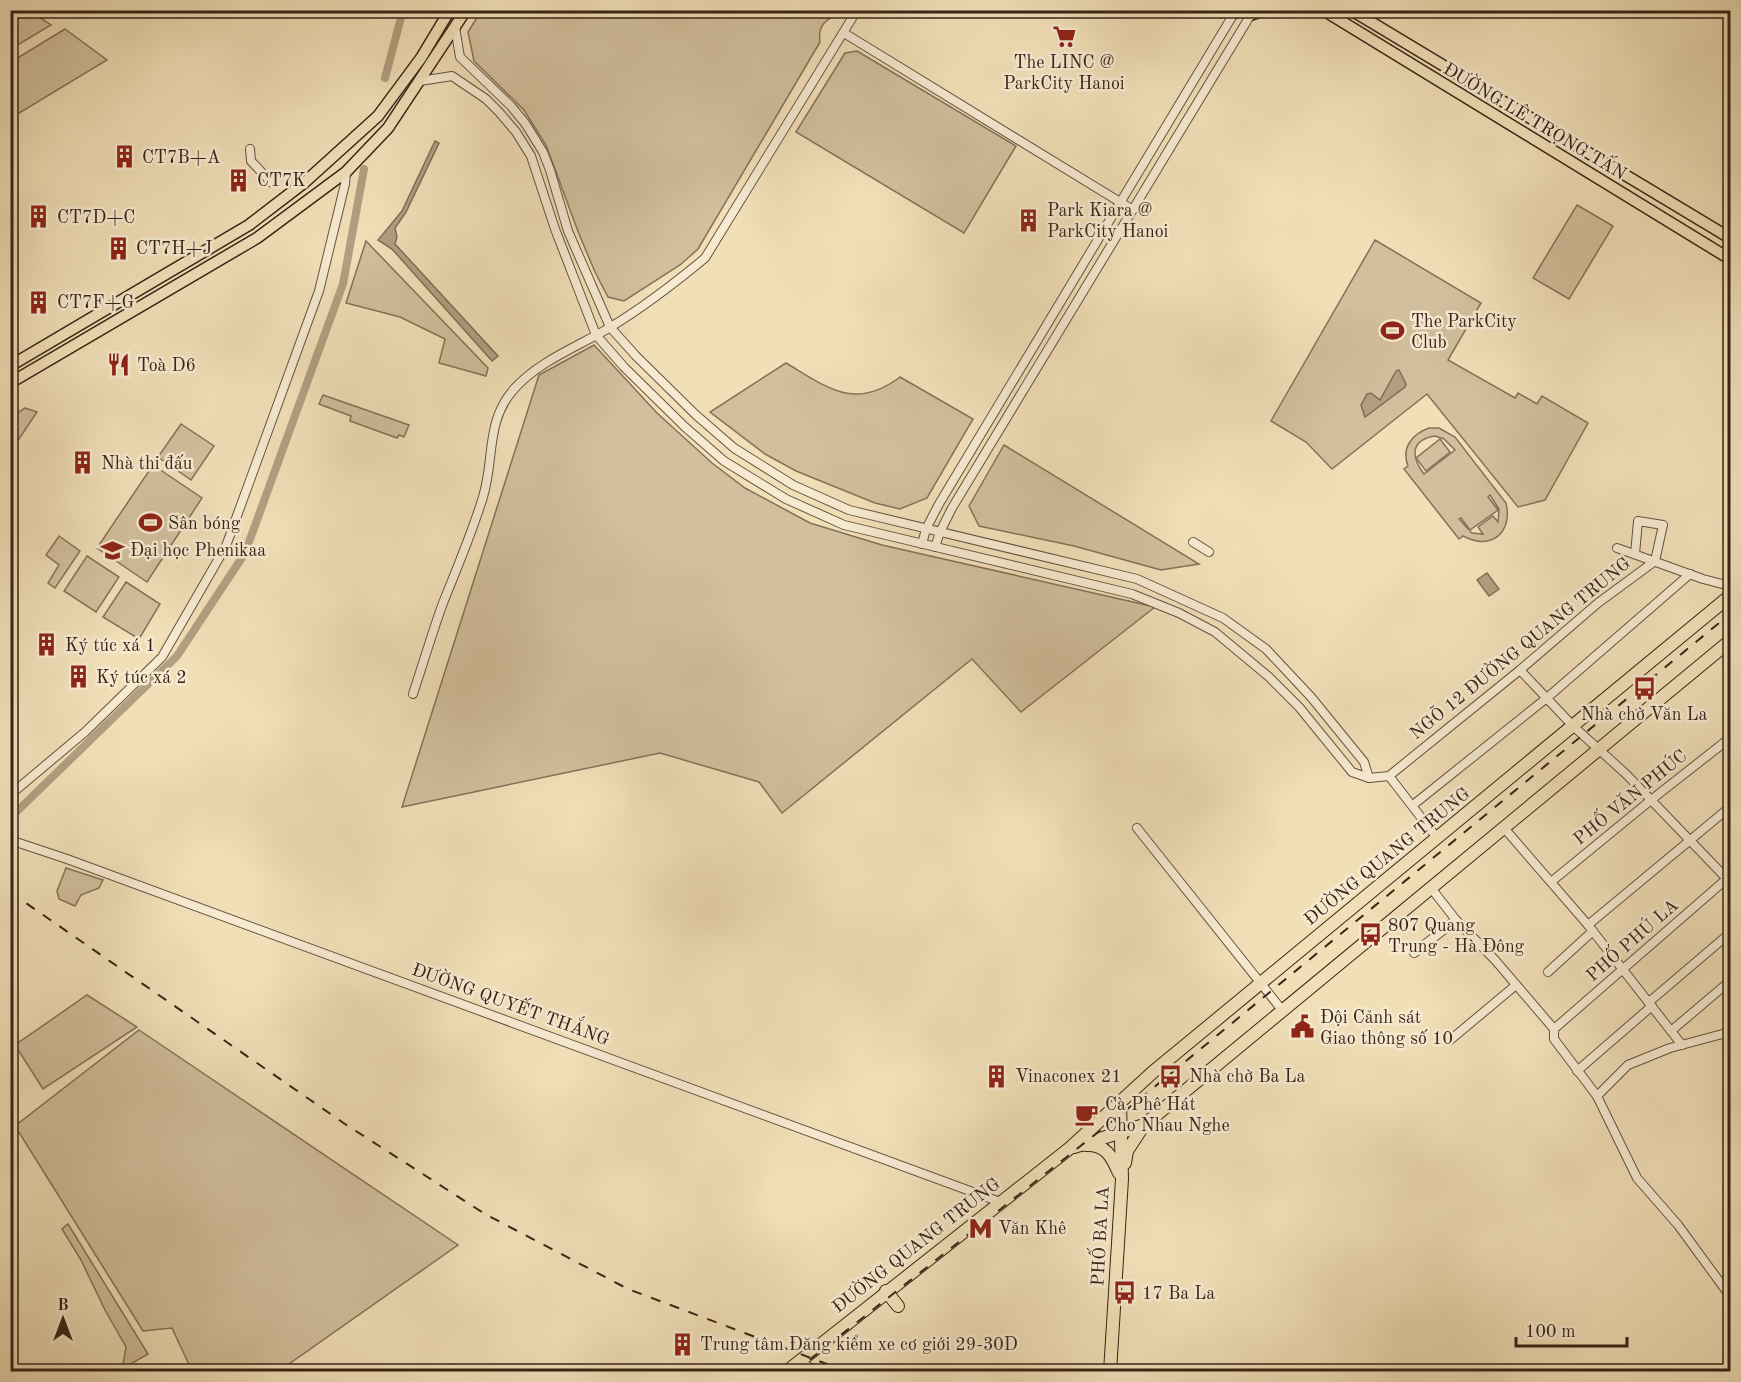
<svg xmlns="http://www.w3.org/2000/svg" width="1741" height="1382" font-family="'Old Standard TT',serif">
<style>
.green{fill:#d2bf9d;stroke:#85715a;stroke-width:1.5;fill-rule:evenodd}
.water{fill:#b29f81;stroke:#816d57;stroke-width:1.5}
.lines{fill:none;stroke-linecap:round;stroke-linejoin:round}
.canal{stroke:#b29f81;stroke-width:8}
.minor-casing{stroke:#66523f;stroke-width:10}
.major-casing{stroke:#382317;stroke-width:13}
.highway-casing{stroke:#382317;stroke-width:14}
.minor{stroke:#f6ead1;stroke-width:8}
.major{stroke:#f1dfb8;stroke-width:10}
.highway{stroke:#f1dfb8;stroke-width:12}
.rail{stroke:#382317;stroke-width:2;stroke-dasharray:10 10;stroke-linecap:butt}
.labels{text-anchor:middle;stroke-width:5;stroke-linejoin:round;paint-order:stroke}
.poi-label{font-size:18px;fill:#382317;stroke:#f6ead1;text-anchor:start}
.street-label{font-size:18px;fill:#382317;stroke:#f6ead1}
</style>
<rect width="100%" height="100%" fill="#f1dfb8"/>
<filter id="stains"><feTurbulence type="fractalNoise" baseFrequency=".00333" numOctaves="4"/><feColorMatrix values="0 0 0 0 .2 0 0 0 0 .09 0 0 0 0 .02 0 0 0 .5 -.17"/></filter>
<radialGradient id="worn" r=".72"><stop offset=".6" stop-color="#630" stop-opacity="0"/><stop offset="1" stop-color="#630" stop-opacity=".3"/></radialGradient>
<g class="green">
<polygon points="11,10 30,11 51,25 11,49"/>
<path d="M481 11V10L843 11C828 19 817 23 820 42L698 249 680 265 624 301 608 297 595 272 579 234 546 145 524 110 474 61 468 32Z"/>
<polygon points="65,29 107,60 11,118 11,62"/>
<polygon points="857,51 1016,146 964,233 796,132 845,53"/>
<polygon points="1577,205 1613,226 1569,299 1533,278"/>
<polygon points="1375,240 1481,303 1448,360 1515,398 1518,393 1537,404 1542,396 1588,423 1545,500 1518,507 1427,394 1332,469 1306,442 1271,421"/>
<polygon points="366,241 488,368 486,376 439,363 445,339 400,317 346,303"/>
<polygon points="594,345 657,413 712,463 745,488 810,523 882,545 1155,607 1021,712 972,659 782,813 759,782 660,753 402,807 539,375"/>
<path d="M786 363C828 388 855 411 900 377L973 419 927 498 900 509 875 503 796 471 765 454 710 412Z"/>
<polygon points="323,395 409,425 404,437 399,435 397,438 350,421 351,416 319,404"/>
<polygon points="25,408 37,412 11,451 11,434 16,427 11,423 11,417"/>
<polygon points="181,424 214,446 191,480 158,457"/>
<path d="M1429 428H1439L1455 437 1506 503C1513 533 1491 551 1463 536L1459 539 1404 469 1408 466C1401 448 1412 434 1429 428ZM1435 436 1444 439 1455 450 1424 474C1411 457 1410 440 1435 436ZM1490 495 1499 509 1498 522 1493 516 1478 527 1483 534 1472 533 1459 519 1461 518 1470 530 1498 510 1488 497Z"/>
<polygon points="1440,439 1450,452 1426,471 1416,458"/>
<polygon points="1004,445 1199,564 1161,570 1074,546 979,526 969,506"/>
<polygon points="153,465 202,498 147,582 97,548"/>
<polygon points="59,536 80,551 55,588 48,583 59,565 46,555"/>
<polygon points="87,556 119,577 96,612 64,591"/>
<polygon points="126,582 160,604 139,639 103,617"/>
<polygon points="66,868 103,880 99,888 81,895 75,906 59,899 57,891"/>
<polygon points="87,995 137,1027 43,1089 15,1045"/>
<polygon points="139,1030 458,1245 279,1371 192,1371 172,1328 143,1331 15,1126"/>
<polygon points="68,1224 148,1354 124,1368 123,1365 126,1347 105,1310 81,1260 62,1229"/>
</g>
<g class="water">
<polygon points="435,141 439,143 406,212 395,228 397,237 395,244 498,356 492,361 392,249 378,240 402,211"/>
<polygon points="1399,370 1406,384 1405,387 1365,417 1361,405 1367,394 1371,393 1380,400 1396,371"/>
<polygon points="1487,573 1499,589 1489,596 1477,580"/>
</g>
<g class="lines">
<g class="canal">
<polyline points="385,78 403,10"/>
<polyline points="10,818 177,656 245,553 343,284 364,169"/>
</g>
<defs>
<g id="minor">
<polyline points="455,27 460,57 511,106 525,123 543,152 550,170 568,231 610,327 636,356 696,415 734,448 793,485 849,510 1137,579 1223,618 1266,649 1311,697 1364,762 1369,778"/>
<polyline points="844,33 1133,210"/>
<polyline points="420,81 452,76 486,99 499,112 516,132 531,156 555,229 596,335 624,367 685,427 724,461 786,499 844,525 1132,594 1179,613 1215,632 1269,677 1299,707 1352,772 1369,778 1389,776 1520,670 1598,603 1655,561"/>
<polyline points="250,149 251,161 272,183"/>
<polyline points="1193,542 1209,552"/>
<polyline points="922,544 926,529 939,504 1236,10"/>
<polyline points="935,547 940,532 952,508 1253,11"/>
<polyline points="1617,548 1703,579 1730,586"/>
<polyline points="1635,554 1638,521 1663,525 1655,561"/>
<polyline points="1520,670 1573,726 1626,774 1730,882"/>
<path d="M413 694C423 664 432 633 443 603 457 568 472 533 483 497 495 458 485 422 514 389 539 361 577 347 609 328 642 308 675 283 705 258L857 10"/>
<polyline points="1389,776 1437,838"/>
<polyline points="10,795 85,732 162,657 226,546 319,291 345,184 346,172"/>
<polyline points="1413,805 1548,697 1690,574"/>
<polyline points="1137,828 1282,1010"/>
<polyline points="1504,828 1588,925 1682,1045"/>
<polyline points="10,840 67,859 1000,1202"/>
<polyline points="1551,882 1651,800 1730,738"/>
<polyline points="1431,888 1456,920 1495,960 1554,1029"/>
<polyline points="1588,925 1730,807"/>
<polyline points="1414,953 1456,920"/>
<polyline points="1548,972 1593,931"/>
<polyline points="1649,1002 1730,933"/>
<polyline points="1554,1029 1554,1039 1597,1096 1637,1178 1678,1225 1730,1296"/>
<polyline points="1554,1029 1730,876"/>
<polyline points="1671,1031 1730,981"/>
<polyline points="1449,1041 1516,985"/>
<polyline points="1577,1071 1652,1006"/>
<polyline points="1597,1096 1628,1065 1670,1048 1730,1032"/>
<polyline points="798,1362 820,1372"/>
</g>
<g id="major">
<polyline points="1235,10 1235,13"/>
<polyline points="1323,10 1730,259"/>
<polyline points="1351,10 1730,238"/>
<polyline points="1250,15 1265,10"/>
<polyline points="10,366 249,225 305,182 378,116 421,58 450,10"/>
<polyline points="10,383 257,238 346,172 388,128 466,10"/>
</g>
<g id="highway">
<path d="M1086 1145C1106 1144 1112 1157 1119 1173"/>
<polyline points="1074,1147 1144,1125 1730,641"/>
<polyline points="1125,1163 1127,1151 1144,1125"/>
<polyline points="886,1291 898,1306"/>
<polyline points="786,1372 1070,1148 1153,1072 1730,596"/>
<polyline points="1110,1372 1122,1179 1120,1102"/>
</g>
</defs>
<use href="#minor" class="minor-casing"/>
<use href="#major" class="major-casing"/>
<use href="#highway" class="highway-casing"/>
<use href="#minor" class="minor"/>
<use href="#major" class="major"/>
<use href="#highway" class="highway"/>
<g class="rail">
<polyline points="10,892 345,1124 485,1214 628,1289 848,1372"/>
<polyline points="794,1372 1130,1107 1730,614"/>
</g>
</g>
<defs>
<symbol id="supermarket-bare" viewBox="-9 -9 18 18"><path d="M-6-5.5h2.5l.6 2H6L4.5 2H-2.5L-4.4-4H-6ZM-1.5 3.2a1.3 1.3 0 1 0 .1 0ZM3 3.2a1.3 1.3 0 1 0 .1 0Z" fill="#8f2418" stroke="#f6ead1" stroke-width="2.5" paint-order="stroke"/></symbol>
<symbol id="building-bare" viewBox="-9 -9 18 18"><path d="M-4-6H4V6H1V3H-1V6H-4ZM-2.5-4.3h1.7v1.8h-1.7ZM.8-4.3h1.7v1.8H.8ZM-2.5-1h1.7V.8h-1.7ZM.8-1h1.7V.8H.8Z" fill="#8f2418" stroke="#f6ead1" stroke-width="2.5" paint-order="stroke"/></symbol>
<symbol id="stadium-bare" viewBox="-9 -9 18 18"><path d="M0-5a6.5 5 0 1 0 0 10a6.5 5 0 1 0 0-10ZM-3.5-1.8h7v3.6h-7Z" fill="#8f2418" stroke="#f6ead1" stroke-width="2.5" paint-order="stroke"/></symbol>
<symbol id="restaurant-bare" viewBox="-9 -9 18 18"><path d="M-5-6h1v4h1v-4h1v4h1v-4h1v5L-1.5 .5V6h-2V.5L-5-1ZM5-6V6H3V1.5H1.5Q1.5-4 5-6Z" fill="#8f2418" stroke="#f6ead1" stroke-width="2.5" paint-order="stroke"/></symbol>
<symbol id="university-bare" viewBox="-9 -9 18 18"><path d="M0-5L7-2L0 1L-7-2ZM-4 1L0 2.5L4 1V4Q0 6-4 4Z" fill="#8f2418" stroke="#f6ead1" stroke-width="2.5" paint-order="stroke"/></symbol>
<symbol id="bus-bare" viewBox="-9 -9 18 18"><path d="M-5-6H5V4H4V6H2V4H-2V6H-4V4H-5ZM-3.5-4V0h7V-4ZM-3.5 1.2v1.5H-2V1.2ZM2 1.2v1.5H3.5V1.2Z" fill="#8f2418" stroke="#f6ead1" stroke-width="2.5" paint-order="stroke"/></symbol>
<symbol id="civic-bare" viewBox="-9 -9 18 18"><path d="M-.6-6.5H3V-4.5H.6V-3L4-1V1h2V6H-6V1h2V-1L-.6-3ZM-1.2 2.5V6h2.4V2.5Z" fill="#8f2418" stroke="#f6ead1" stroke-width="2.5" paint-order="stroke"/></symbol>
<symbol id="cafe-bare" viewBox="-9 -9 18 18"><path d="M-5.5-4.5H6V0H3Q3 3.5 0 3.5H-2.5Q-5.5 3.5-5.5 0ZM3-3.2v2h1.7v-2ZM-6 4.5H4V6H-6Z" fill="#8f2418" stroke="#f6ead1" stroke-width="2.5" paint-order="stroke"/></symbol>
<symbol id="metro-bare" viewBox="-9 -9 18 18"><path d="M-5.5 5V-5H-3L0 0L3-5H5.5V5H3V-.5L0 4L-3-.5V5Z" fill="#8f2418" stroke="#f6ead1" stroke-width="2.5" paint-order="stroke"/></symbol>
</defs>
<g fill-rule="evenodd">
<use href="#supermarket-bare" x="1048" y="20" width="33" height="33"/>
<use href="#building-bare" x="108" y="140" width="33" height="33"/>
<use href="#building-bare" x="222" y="164" width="33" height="33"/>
<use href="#building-bare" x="22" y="200" width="33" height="33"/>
<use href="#building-bare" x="1012" y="204" width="33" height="33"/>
<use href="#building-bare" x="102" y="232" width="33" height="33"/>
<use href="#building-bare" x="22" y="286" width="33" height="33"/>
<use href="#stadium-bare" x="1376" y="314" width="33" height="33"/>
<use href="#restaurant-bare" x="102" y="348" width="33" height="33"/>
<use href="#building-bare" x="66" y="446" width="33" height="33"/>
<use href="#stadium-bare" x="134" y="506" width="33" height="33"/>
<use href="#university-bare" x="96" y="534" width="33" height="33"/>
<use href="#building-bare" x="30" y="628" width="33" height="33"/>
<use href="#building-bare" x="62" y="660" width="33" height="33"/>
<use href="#bus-bare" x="1628" y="672" width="33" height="33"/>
<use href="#bus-bare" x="1354" y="918" width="33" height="33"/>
<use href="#civic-bare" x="1286" y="1010" width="33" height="33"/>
<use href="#building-bare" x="980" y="1060" width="33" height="33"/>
<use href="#bus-bare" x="1154" y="1060" width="33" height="33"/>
<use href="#cafe-bare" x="1070" y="1098" width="33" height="33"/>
<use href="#metro-bare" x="964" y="1212" width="33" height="33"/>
<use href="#bus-bare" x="1108" y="1276" width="33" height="33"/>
<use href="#building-bare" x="666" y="1328" width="33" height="33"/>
</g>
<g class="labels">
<g class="poi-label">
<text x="1064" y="68" text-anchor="middle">The LINC @<tspan x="1064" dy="21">ParkCity Hanoi</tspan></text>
<text x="142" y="163">CT7B+A</text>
<text x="257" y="186">CT7K</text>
<text x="1047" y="216">Park Kiara @<tspan x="1047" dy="21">ParkCity Hanoi</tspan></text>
<text x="57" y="223">CT7D+C</text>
<text x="136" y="254">CT7H+J</text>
<text x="57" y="308">CT7F+G</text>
<text x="1411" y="327">The ParkCity<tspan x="1411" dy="21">Club</tspan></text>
<text x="137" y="371">Toà D6</text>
<text x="101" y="469">Nhà thi đấu</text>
<text x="168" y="529">Sân bóng</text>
<text x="130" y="556">Đại học Phenikaa</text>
<text x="65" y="651">Ký túc xá 1</text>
<text x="96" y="683">Ký túc xá 2</text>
<text x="1644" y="720" text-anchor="middle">Nhà chờ Văn La</text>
<text x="1388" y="931">807 Quang<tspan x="1388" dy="21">Trung - Hà Đông</tspan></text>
<text x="1320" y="1023">Đội Cảnh sát<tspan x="1320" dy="21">Giao thông số 10</tspan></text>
<text x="1015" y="1082">Vinaconex 21</text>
<text x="1189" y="1082">Nhà chờ Ba La</text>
<text x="1105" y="1110">Cà Phê Hát<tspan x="1105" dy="21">Cho Nhau Nghe</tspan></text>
<text x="998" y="1234">Văn Khê</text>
<text x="1142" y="1299">17 Ba La</text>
<text x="700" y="1350">Trung tâm Đăng kiểm xe cơ giới 29-30D</text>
</g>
<g class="street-label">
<text transform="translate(1535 121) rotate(31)" y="6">ĐƯỜNG LÊ TRỌNG TẤN</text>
<text transform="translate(1520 648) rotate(-39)" y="6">NGÕ 12 ĐƯỜNG QUANG TRUNG</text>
<text transform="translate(1630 797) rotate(-39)" y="6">PHỐ VĂN PHÚC</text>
<text transform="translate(1387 856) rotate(-39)" y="6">ĐƯỜNG QUANG TRUNG</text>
<text transform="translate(1632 940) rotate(-41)" y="6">PHỐ PHÚ LA</text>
<text transform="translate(511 1004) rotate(20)" y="6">ĐƯỜNG QUYẾT THẮNG</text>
<text transform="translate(1100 1236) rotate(-87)" y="6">PHỐ BA LA</text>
<text transform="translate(916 1245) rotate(-38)" y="6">ĐƯỜNG QUANG TRUNG</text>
</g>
</g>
<rect width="1741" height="1382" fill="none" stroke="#f1dfb8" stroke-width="36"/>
<rect x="12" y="12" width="1717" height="1358" fill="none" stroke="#382317" stroke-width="3"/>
<rect x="18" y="18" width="1705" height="1346" fill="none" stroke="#382317" stroke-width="1.5"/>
<g transform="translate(63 1319)" stroke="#f6ead1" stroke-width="4.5" paint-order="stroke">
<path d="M0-4.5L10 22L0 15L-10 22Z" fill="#382317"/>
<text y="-9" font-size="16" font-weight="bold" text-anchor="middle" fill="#382317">B</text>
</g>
<path d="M1516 1337v9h111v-9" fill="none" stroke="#382317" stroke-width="3"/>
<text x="1525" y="1337" font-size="18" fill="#382317" stroke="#f6ead1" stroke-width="4.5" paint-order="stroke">100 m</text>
<rect width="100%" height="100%" filter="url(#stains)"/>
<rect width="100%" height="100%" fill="url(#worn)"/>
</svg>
